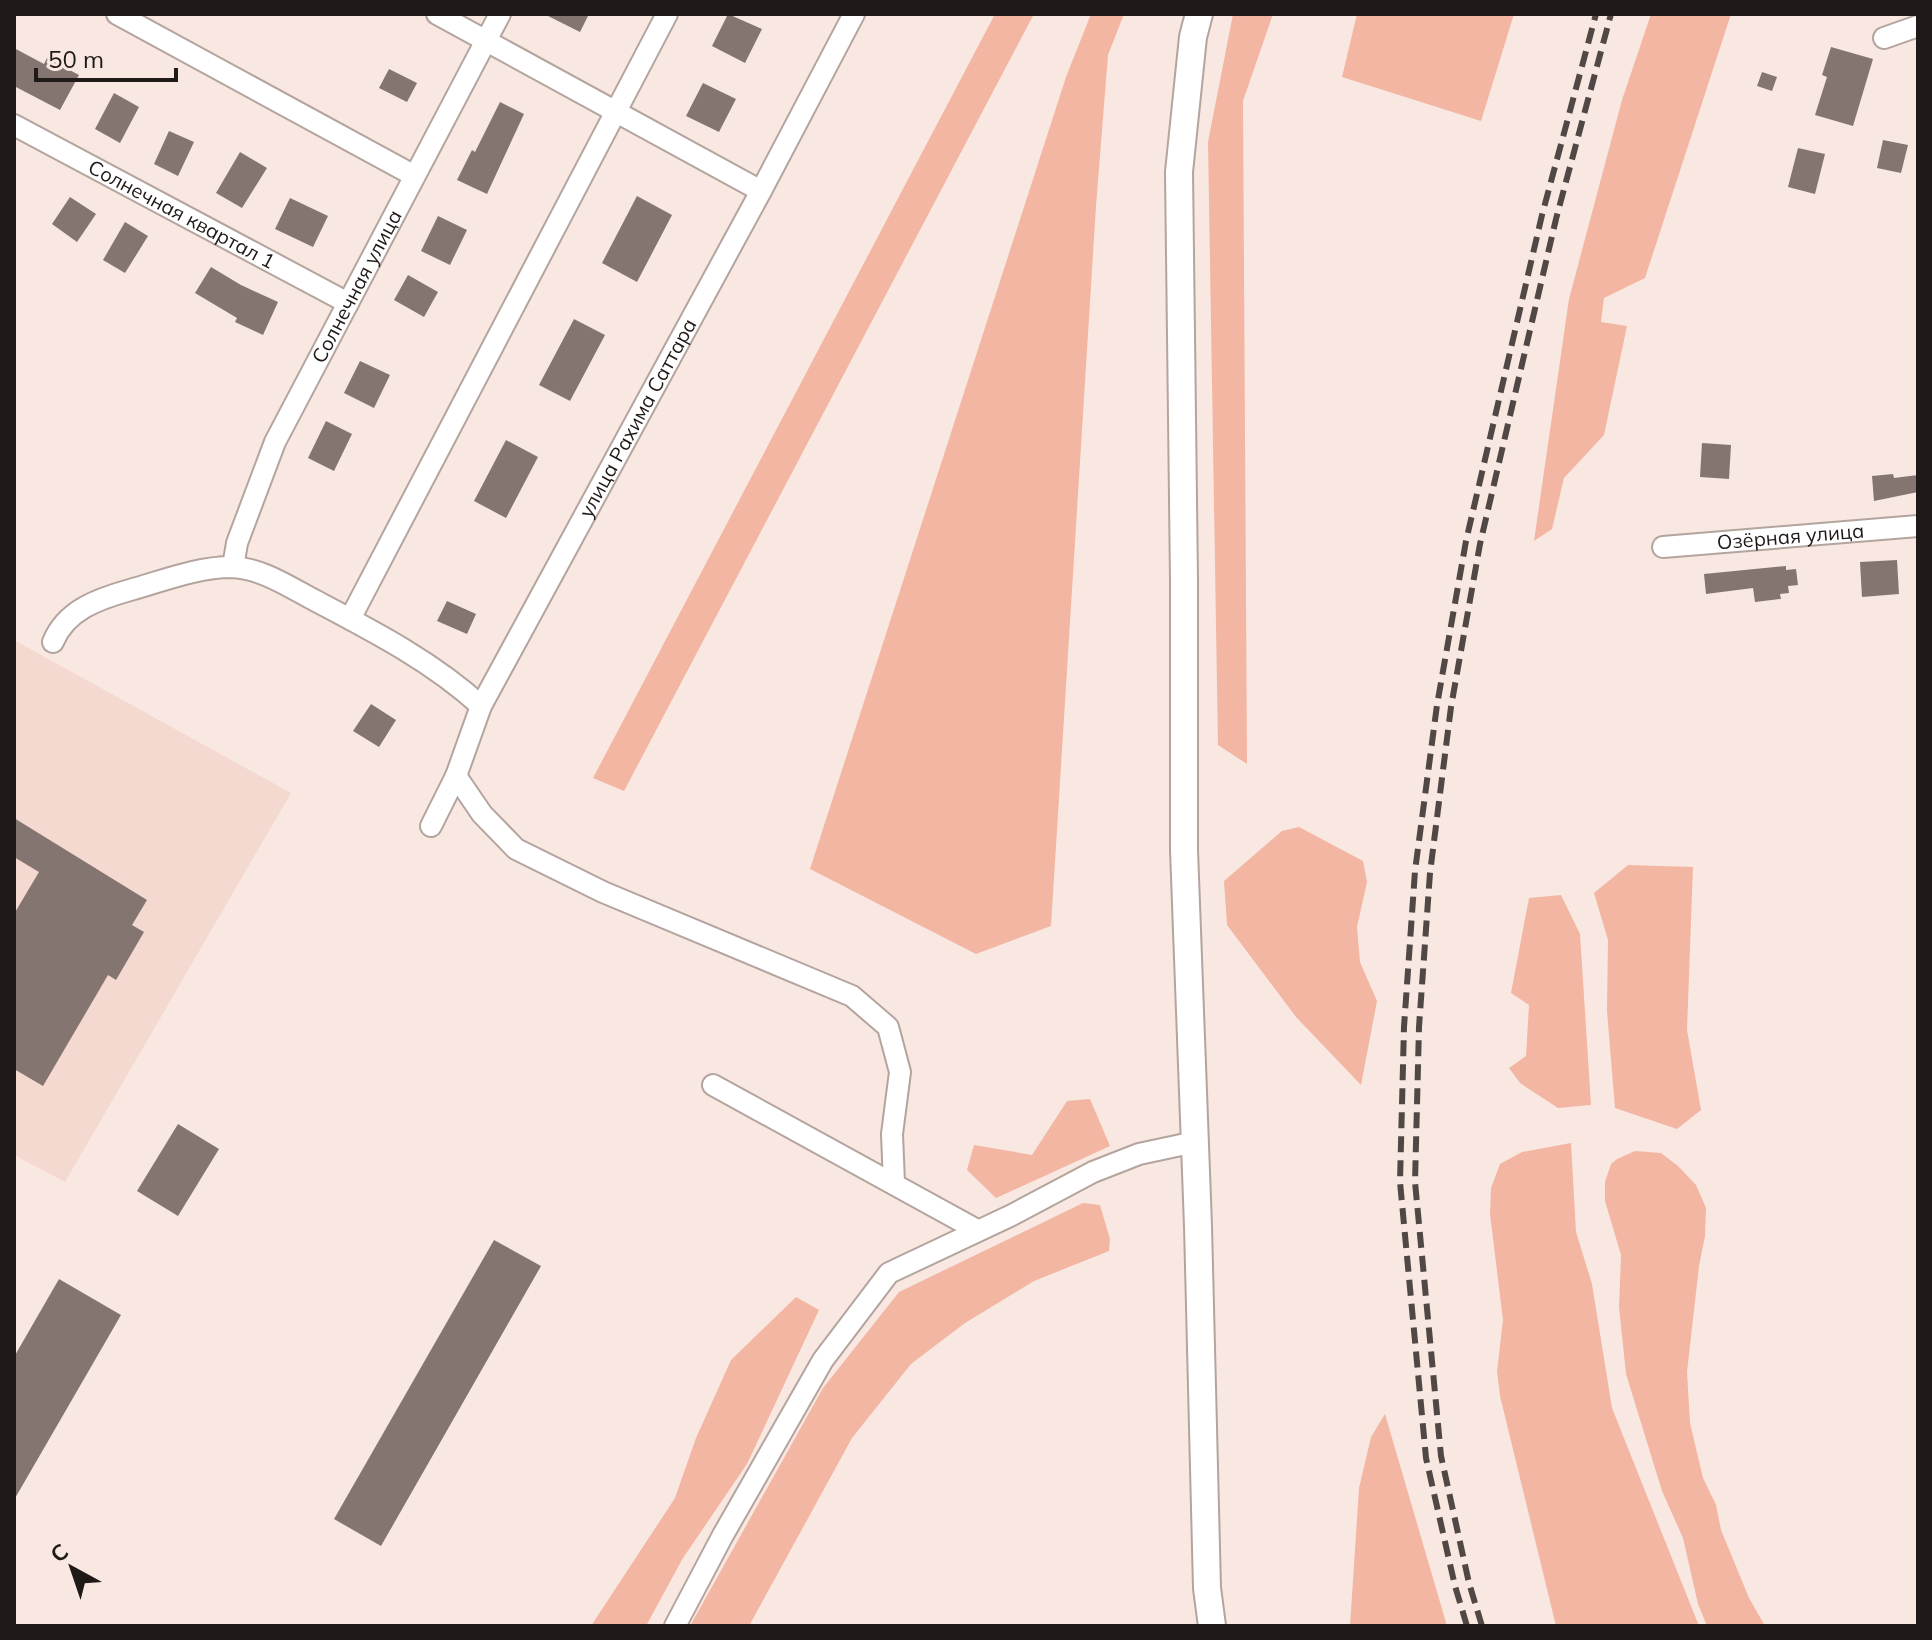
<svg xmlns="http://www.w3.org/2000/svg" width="1932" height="1640" font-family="Mulish,sans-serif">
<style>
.built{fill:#f3d9d0}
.green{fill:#f2b6a2}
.building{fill:#857570}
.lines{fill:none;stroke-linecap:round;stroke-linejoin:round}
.minor-casing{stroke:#b4a49e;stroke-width:24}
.major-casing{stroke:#b4a49e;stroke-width:30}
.minor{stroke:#fff;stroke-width:20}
.major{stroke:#fff;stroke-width:26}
.rail{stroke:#514845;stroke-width:6;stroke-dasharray:16 8;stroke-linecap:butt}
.labels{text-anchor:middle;stroke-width:6;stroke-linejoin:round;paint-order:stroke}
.street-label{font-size:20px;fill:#1f1917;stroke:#f9e8e2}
</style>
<rect width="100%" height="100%" fill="#f9e8e2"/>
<polygon class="built" points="14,640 291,793 65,1182 14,1155"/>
<g class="green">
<polygon points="995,14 1034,14 624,791 593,778"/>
<polygon points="1091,14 1124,14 1108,55 1096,206 1051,926 976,954 810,869 1066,77"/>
<polygon points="1233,14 1273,14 1243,101 1247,764 1218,745 1208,142"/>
<polygon points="1357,14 1514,14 1481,121 1342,77"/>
<polygon points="1651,14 1731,14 1645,278 1604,298 1601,322 1627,326 1604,435 1564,478 1552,529 1534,541 1569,299 1622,100"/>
<polygon points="1299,827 1363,861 1367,882 1357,927 1360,962 1377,1001 1361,1085 1296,1017 1227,925 1224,881 1282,831"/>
<polygon points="1628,865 1693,867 1687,1030 1701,1110 1677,1129 1615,1108 1607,1011 1608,940 1594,893"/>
<polygon points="1561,895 1580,934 1591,1105 1558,1108 1520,1083 1509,1068 1526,1056 1529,1005 1511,993 1529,898"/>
<polygon points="1090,1099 1110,1146 996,1198 967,1170 974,1145 1032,1155 1067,1101"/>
<polygon points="1571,1143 1576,1232 1592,1284 1612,1408 1699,1626 1556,1626 1500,1396 1497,1371 1503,1320 1490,1214 1491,1188 1500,1164 1522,1152"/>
<polygon points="1635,1151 1661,1153 1678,1166 1696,1185 1706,1208 1705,1236 1699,1266 1687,1372 1690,1423 1703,1478 1716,1505 1721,1530 1749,1598 1765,1626 1707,1626 1698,1604 1683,1538 1662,1491 1626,1374 1619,1307 1621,1255 1605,1201 1605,1182 1611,1164 1617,1159"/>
<polygon points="1083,1203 1100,1205 1110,1239 1109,1251 1034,1281 965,1323 911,1364 852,1438 749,1626 690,1626 823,1388 899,1292"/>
<polygon points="796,1297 819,1310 747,1464 683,1558 646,1626 591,1626 675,1498 696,1438 731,1360"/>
<polygon points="1385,1414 1447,1626 1350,1626 1359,1488 1371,1437"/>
</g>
<g class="building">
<polygon points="544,14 589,14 580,32"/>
<polygon points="728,14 762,29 745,63 712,46"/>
<polygon points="1831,47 1873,59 1853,126 1815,115 1827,77 1822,75"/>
<polygon points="14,48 44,64 47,58 79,75 60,110 14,86"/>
<polygon points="389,69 417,83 407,102 379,88"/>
<polygon points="1762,72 1777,77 1772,91 1757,86"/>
<polygon points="703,83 736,99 719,132 686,116"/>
<polygon points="114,93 139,107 120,143 95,129"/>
<polygon points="500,102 524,114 487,194 457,180 472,150 475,152"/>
<polygon points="169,131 194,142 178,176 154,164"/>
<polygon points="1883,140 1908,145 1901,173 1877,168"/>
<polygon points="1798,148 1825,154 1815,194 1788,187"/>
<polygon points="240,152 267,168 242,208 216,193"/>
<polygon points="637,196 672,215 637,282 602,263"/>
<polygon points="70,197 96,214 77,242 52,224"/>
<polygon points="290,198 328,216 313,247 275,229"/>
<polygon points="438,216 467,230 450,265 421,251"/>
<polygon points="125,222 148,236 125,273 103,260"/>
<polygon points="211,267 241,285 278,302 263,335 235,322 237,318 195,293"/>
<polygon points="408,275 438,292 424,317 394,300"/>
<polygon points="574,319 605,335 570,401 539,385"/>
<polygon points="360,361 390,375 374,408 344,393"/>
<polygon points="326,421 352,434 334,471 308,458"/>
<polygon points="506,440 538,457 506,518 474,501"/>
<polygon points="1702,443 1731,445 1729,479 1700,477"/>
<polygon points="1893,474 1894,478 1918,475 1918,492 1874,501 1872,476"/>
<polygon points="1897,560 1899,594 1862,597 1860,562"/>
<polygon points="1786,566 1786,570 1796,569 1798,585 1788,586 1789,593 1780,594 1781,599 1755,602 1753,588 1706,594 1704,574"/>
<polygon points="447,601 476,614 467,634 437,621"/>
<polygon points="371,704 396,720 379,747 353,731"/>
<polygon points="14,818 147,900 132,925 144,932 116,980 108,975 43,1086 14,1069 14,914 39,872 14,857"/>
<polygon points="178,1124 219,1149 178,1216 137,1191"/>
<polygon points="494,1240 541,1266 381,1546 334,1519"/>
<polygon points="59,1279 121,1315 14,1500 14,1357"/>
</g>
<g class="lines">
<defs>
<g id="minor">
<polyline points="117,14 413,175"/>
<polyline points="437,14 761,191"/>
<polyline points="1884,38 1918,26"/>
<path id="s1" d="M14 125 348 303"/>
<path id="s2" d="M1663 547 1918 526"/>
<path id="s3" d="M233 567 237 543 275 442 500 14"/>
<polyline points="350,619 667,14"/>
<path d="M53 642C66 610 98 599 130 590 162 581 198 567 231 567 262 568 289 587 316 601 373 631 433 662 481 706"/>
<polyline points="456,776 482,814 516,849 603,892 852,996 888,1027 900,1072 892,1134 894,1183"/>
<path id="s4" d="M431 826 456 776 481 706 761 191 854 14"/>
<polyline points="713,1085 977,1230"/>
<polyline points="675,1626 723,1535 823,1360 889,1273 1014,1214 1093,1172 1139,1154 1195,1142"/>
</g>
<polyline id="major" points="1199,14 1193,37 1179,172 1184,580 1184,850 1198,1226 1207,1588 1212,1626"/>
</defs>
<use href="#minor" class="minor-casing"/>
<use href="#major" class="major-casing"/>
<use href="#minor" class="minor"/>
<use href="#major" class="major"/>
<g class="rail">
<polyline points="1467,1626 1455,1586 1426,1458 1400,1182 1404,1027 1415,871 1437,705 1466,541 1542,215 1596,14"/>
<polyline points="1482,1626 1469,1583 1441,1456 1415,1182 1419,1027 1430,873 1451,707 1480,544 1556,219 1611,14"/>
</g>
</g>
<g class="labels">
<g class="street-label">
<text dy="7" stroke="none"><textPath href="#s1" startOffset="190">Солнечная квартал 1</textPath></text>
<text dy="7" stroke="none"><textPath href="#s3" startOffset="308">Солнечная улица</textPath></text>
<text dy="7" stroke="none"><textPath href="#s4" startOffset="458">улица Рахима Саттара</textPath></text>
<text dy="7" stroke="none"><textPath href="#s2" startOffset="128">Озёрная улица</textPath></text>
</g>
</g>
<rect width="1932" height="1640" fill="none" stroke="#1f1917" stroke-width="32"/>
<g transform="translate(72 1568) rotate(320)" stroke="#f9e8e2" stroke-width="6" paint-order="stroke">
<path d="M0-6L14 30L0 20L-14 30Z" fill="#1f1917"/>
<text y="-12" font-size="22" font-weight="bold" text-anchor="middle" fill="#1f1917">С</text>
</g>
<path d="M36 68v12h140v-12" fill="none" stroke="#1f1917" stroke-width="4"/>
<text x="48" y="68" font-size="24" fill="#1f1917" stroke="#f9e8e2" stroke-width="6" paint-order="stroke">50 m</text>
</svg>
